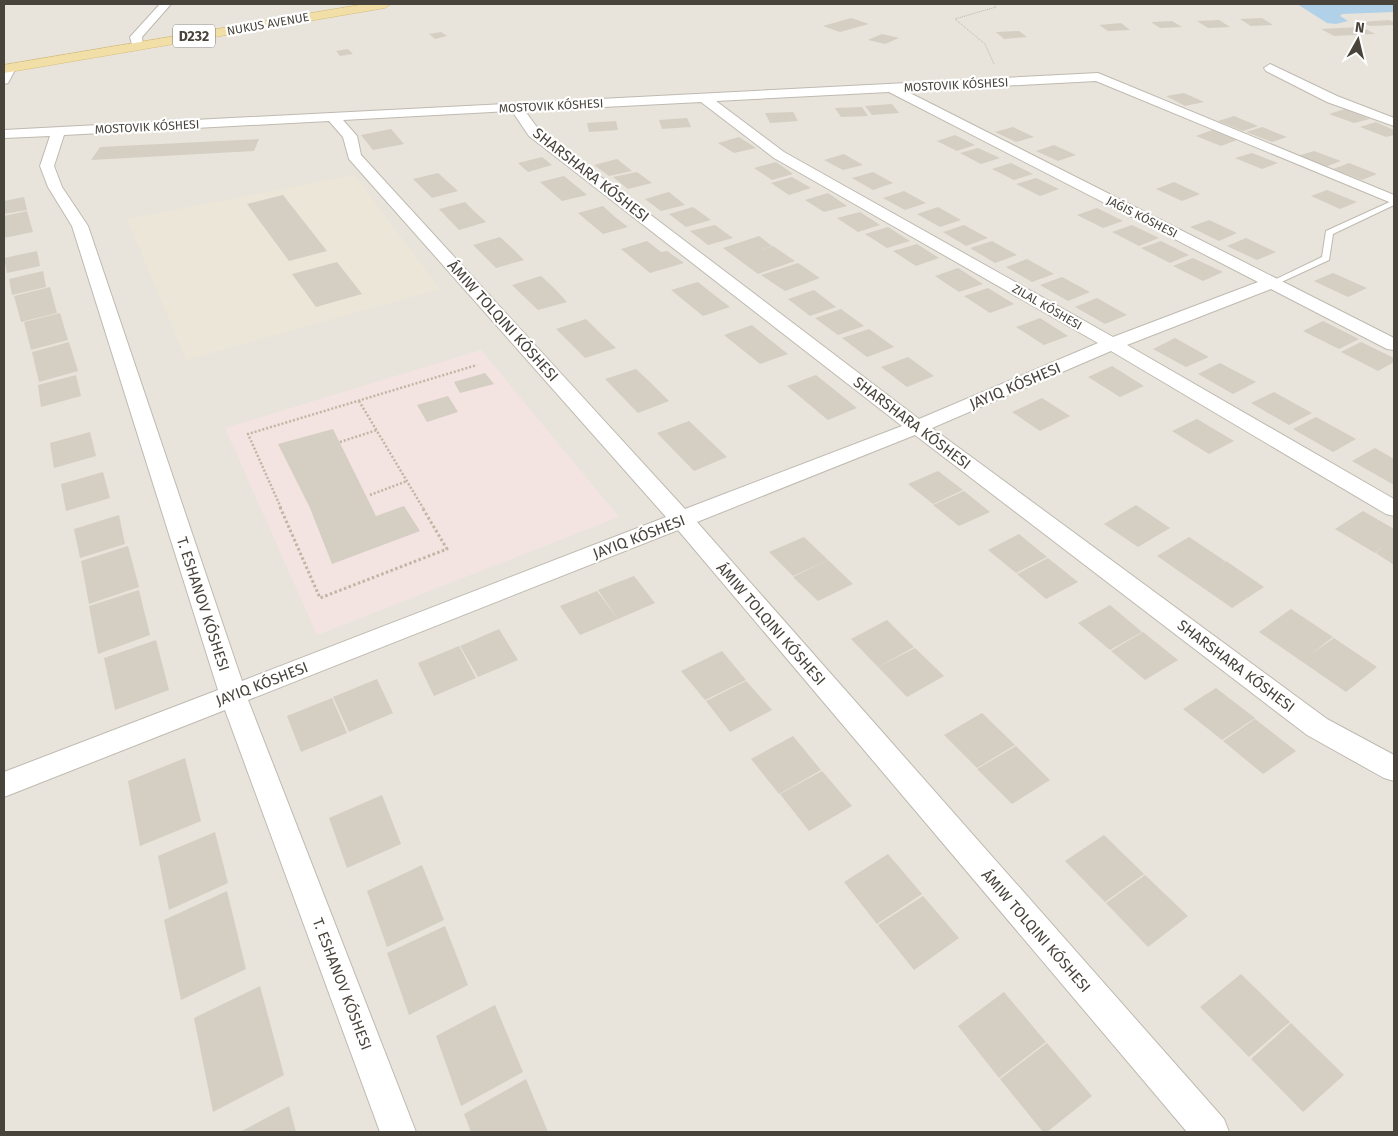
<svg xmlns="http://www.w3.org/2000/svg" width="1398" height="1136" font-family="'Fira Sans',sans-serif">
<style>
.residential{fill:#e8e4db}
.education{fill:#ebe6d8}
.medical{fill:#f3e4e2}
.water{fill:#b1d1e9}
.building{fill:#d5cec3}
.lines{fill:none;stroke-linecap:round;stroke-linejoin:round}
.lane-casing{stroke:#bfbab0;stroke-width:2}
.street-casing{stroke:#bfbab0;stroke-width:2}
.primary-casing{stroke:#d6bc78;stroke-width:1}
.path-far2{stroke:#bfb6a3;stroke-width:1;stroke-dasharray:1 1;stroke-linecap:butt}
.path-far1{stroke:#bfb6a3;stroke-width:2.5;stroke-dasharray:2 2;stroke-linecap:butt}
.path{stroke:#bfb6a3;stroke-width:3;stroke-dasharray:2.5 2.5;stroke-linecap:butt}
.lane{fill:#fff;fill-rule:evenodd}
.street{fill:#fff;fill-rule:evenodd}
.primary{fill:#f2dfa7;fill-rule:evenodd}
.labels{text-anchor:middle;stroke-width:4.5;stroke-linejoin:round;paint-order:stroke}
.far-street-label{font-size:12px;fill:#48433b;stroke:#fff}
.shield{fill:#fff;stroke:#7f7b76;stroke-width:1}
.shield-label{font-size:14px;font-weight:bold;fill:#48433b}
.street-label{font-size:15px;fill:#48433b;stroke:#fff}
</style>
<rect width="100%" height="100%" fill="#f4f2ec"/>
<rect class="residential" x="4" y="4" width="1390" height="1128"/>
<polygon class="education" points="354,175 440,289 186,360 127,219"/>
<polygon class="medical" points="481,350 619,517 317,635 225,428"/>
<polygon class="water" points="1297,4 1394,4 1394,12 1342,14 1340,16 1348,21 1336,24 1327,23"/>
<g class="building">
<polygon points="851,18 869,24 840,32 823,26"/>
<polygon points="1262,18 1273,25 1251,26 1240,19"/>
<polygon points="1219,20 1230,27 1208,28 1197,21"/>
<polygon points="1389,20 1394,22 1394,25 1370,26 1361,22"/>
<polygon points="1172,21 1182,27 1160,28 1151,22"/>
<polygon points="1121,23 1130,30 1108,31 1099,25"/>
<polygon points="1362,27 1375,34 1334,36 1321,29"/>
<polygon points="1019,31 1027,37 1004,39 996,32"/>
<polygon points="441,32 447,36 435,39 429,34"/>
<polygon points="882,34 899,38 885,44 868,40"/>
<polygon points="348,49 353,54 340,56 336,51"/>
<polygon points="1184,93 1204,102 1185,106 1166,96"/>
<polygon points="892,104 899,113 872,115 865,106"/>
<polygon points="862,107 868,116 841,117 835,108"/>
<polygon points="1345,109 1370,119 1354,123 1329,114"/>
<polygon points="793,112 798,121 770,123 765,113"/>
<polygon points="1234,116 1258,126 1243,131 1218,121"/>
<polygon points="687,118 691,127 662,129 659,120"/>
<polygon points="616,121 618,130 589,132 587,123"/>
<polygon points="1376,122 1394,130 1394,135 1386,137 1360,127"/>
<polygon points="1013,127 1034,137 1016,142 995,132"/>
<polygon points="1262,127 1287,137 1272,142 1246,132"/>
<polygon points="391,129 404,144 373,150 361,135"/>
<polygon points="1212,130 1237,140 1221,146 1196,136"/>
<polygon points="955,135 975,145 957,151 937,141"/>
<polygon points="739,137 756,148 734,153 718,143"/>
<polygon points="259,139 254,151 91,160 100,147"/>
<polygon points="1054,145 1076,155 1058,161 1036,151"/>
<polygon points="978,148 1000,158 981,164 960,153"/>
<polygon points="1314,151 1341,161 1325,167 1298,156"/>
<polygon points="1252,153 1278,163 1262,169 1235,158"/>
<polygon points="844,154 863,165 843,170 824,160"/>
<polygon points="542,157 552,165 528,172 518,163"/>
<polygon points="617,159 632,171 609,176 594,165"/>
<polygon points="776,162 793,174 772,180 754,168"/>
<polygon points="1011,163 1033,174 1014,180 992,169"/>
<polygon points="1349,163 1377,174 1362,180 1333,169"/>
<polygon points="637,172 652,183 628,189 613,177"/>
<polygon points="873,172 893,183 873,190 852,178"/>
<polygon points="438,173 458,191 432,198 413,179"/>
<polygon points="564,176 575,185 587,195 562,201 540,182"/>
<polygon points="792,177 811,188 789,195 771,183"/>
<polygon points="1036,178 1059,189 1040,196 1016,184"/>
<polygon points="1174,182 1200,194 1182,201 1156,189"/>
<polygon points="1327,190 1357,202 1340,209 1311,196"/>
<polygon points="904,191 926,203 905,210 883,198"/>
<polygon points="669,192 685,205 661,211 645,199"/>
<polygon points="828,193 847,206 824,212 805,200"/>
<polygon points="283,195 327,251 289,261 247,204"/>
<polygon points="24,197 27,210 4,214 4,201"/>
<polygon points="465,202 475,212 486,222 459,230 439,209"/>
<polygon points="603,206 615,217 628,227 603,234 578,213"/>
<polygon points="693,207 711,220 686,227 669,214"/>
<polygon points="938,207 961,220 940,227 917,214"/>
<polygon points="1097,208 1123,221 1103,228 1077,215"/>
<polygon points="27,211 33,232 4,238 4,216"/>
<polygon points="860,212 880,225 858,232 837,218"/>
<polygon points="1209,220 1237,233 1219,241 1190,227"/>
<polygon points="715,225 733,238 708,245 690,231"/>
<polygon points="964,225 988,238 966,246 943,232"/>
<polygon points="1132,225 1159,238 1139,246 1112,232"/>
<polygon points="888,227 910,241 887,248 865,234"/>
<polygon points="759,236 772,246 755,252 773,246 795,261 758,274 723,248"/>
<polygon points="500,237 512,248 524,260 496,268 473,245"/>
<polygon points="1246,238 1276,252 1257,260 1227,246"/>
<polygon points="647,241 661,252 667,251 684,263 650,273 621,249"/>
<polygon points="992,241 1017,255 995,263 970,248"/>
<polygon points="1161,241 1189,255 1170,263 1141,248"/>
<polygon points="917,244 939,258 916,266 893,251"/>
<polygon points="37,251 40,266 7,273 4,258"/>
<polygon points="1193,258 1223,272 1203,281 1173,266"/>
<polygon points="1027,259 1054,274 1032,282 1006,267"/>
<polygon points="337,262 362,294 316,307 292,274"/>
<polygon points="798,263 820,278 785,291 761,275"/>
<polygon points="958,268 983,284 959,292 935,276"/>
<polygon points="43,271 46,287 12,295 9,279"/>
<polygon points="1333,273 1367,288 1348,297 1314,281"/>
<polygon points="541,276 554,288 567,302 538,310 512,285"/>
<polygon points="1062,277 1090,292 1068,301 1040,285"/>
<polygon points="698,282 713,294 730,307 703,316 671,290"/>
<polygon points="50,287 57,313 21,322 14,296"/>
<polygon points="988,288 1014,304 990,313 964,296"/>
<polygon points="814,290 836,307 810,316 788,299"/>
<polygon points="1097,298 1127,315 1105,324 1075,307"/>
<polygon points="841,309 864,326 838,335 815,318"/>
<polygon points="60,313 68,340 31,350 24,322"/>
<polygon points="1040,318 1068,336 1044,345 1016,327"/>
<polygon points="586,319 600,333 616,348 585,358 556,329"/>
<polygon points="1323,321 1359,339 1339,349 1303,331"/>
<polygon points="752,325 769,339 788,354 760,364 724,335"/>
<polygon points="869,329 894,347 867,357 842,338"/>
<polygon points="1175,338 1209,357 1186,367 1153,349"/>
<polygon points="69,342 78,371 39,382 32,352"/>
<polygon points="1361,342 1394,358 1394,362 1378,371 1341,352"/>
<polygon points="908,357 934,376 907,387 881,367"/>
<polygon points="1220,363 1256,382 1233,394 1198,374"/>
<polygon points="1112,366 1144,386 1120,397 1088,377"/>
<polygon points="636,369 652,384 669,401 638,413 605,379"/>
<polygon points="485,373 494,384 460,393 454,382"/>
<polygon points="76,375 81,396 41,407 38,385"/>
<polygon points="816,375 836,391 857,408 828,420 787,386"/>
<polygon points="1274,392 1312,413 1289,425 1251,403"/>
<polygon points="448,396 458,412 427,422 417,405"/>
<polygon points="1042,398 1070,416 1040,431 1012,412"/>
<polygon points="1316,417 1356,439 1333,452 1293,429"/>
<polygon points="1197,419 1234,441 1209,454 1172,431"/>
<polygon points="689,421 727,457 694,471 657,433"/>
<polygon points="333,429 376,516 404,506 420,531 332,564 310,508 278,444"/>
<polygon points="90,432 96,456 54,468 50,443"/>
<polygon points="1375,448 1394,459 1394,485 1352,461"/>
<polygon points="938,471 963,490 933,504 908,484"/>
<polygon points="103,472 110,498 66,511 61,484"/>
<polygon points="964,491 990,512 959,526 933,505"/>
<polygon points="1136,505 1170,528 1138,547 1104,524"/>
<polygon points="1363,511 1394,529 1394,565 1376,553 1384,546 1375,553 1335,529"/>
<polygon points="119,515 125,544 80,558 74,529"/>
<polygon points="1019,534 1047,557 1016,573 988,550"/>
<polygon points="804,537 828,560 793,576 769,552"/>
<polygon points="1189,537 1225,561 1221,564 1226,561 1264,587 1232,608 1157,556"/>
<polygon points="128,546 139,587 89,604 81,561"/>
<polygon points="1048,558 1078,582 1046,599 1017,574"/>
<polygon points="828,560 853,584 818,601 793,577"/>
<polygon points="634,576 655,603 618,619 598,590"/>
<polygon points="139,590 150,635 98,654 89,606"/>
<polygon points="597,591 618,619 580,635 560,606"/>
<polygon points="1110,605 1142,632 1110,650 1078,623"/>
<polygon points="1291,609 1333,637 1311,654 1334,638 1377,667 1346,692 1259,632"/>
<polygon points="887,620 914,647 878,667 851,639"/>
<polygon points="499,629 518,660 478,677 460,646"/>
<polygon points="1143,632 1178,660 1145,680 1111,651"/>
<polygon points="156,640 169,690 115,710 104,658"/>
<polygon points="459,646 476,678 434,696 418,663"/>
<polygon points="915,648 944,676 907,697 878,667"/>
<polygon points="722,651 746,680 705,700 681,671"/>
<polygon points="377,679 393,713 349,732 333,697"/>
<polygon points="746,681 772,710 730,732 706,701"/>
<polygon points="1216,688 1255,718 1222,740 1183,709"/>
<polygon points="332,698 347,733 301,752 287,716"/>
<polygon points="982,713 1015,745 977,768 944,735"/>
<polygon points="1255,719 1296,751 1263,774 1223,741"/>
<polygon points="793,736 821,770 779,794 751,759"/>
<polygon points="1016,746 1050,780 1012,804 977,769"/>
<polygon points="185,758 201,821 140,846 128,781"/>
<polygon points="822,771 852,806 809,831 780,794"/>
<polygon points="382,795 401,844 347,868 329,818"/>
<polygon points="215,832 228,883 169,910 158,856"/>
<polygon points="1104,835 1144,874 1105,902 1065,861"/>
<polygon points="888,854 922,894 877,924 844,882"/>
<polygon points="422,865 444,920 387,947 367,891"/>
<polygon points="1145,875 1188,916 1148,947 1106,903"/>
<polygon points="227,891 246,969 181,1000 164,920"/>
<polygon points="923,896 959,938 914,970 878,925"/>
<polygon points="445,926 468,985 409,1015 387,953"/>
<polygon points="1241,974 1290,1022 1249,1057 1200,1007"/>
<polygon points="260,986 284,1075 213,1112 194,1018"/>
<polygon points="1004,992 1046,1042 999,1078 958,1026"/>
<polygon points="495,1005 523,1072 461,1106 436,1036"/>
<polygon points="1291,1023 1344,1075 1303,1112 1251,1059"/>
<polygon points="1047,1043 1092,1096 1047,1132 1043,1132 1000,1079"/>
<polygon points="526,1079 548,1132 471,1132 464,1114"/>
<polygon points="289,1106 296,1132 240,1132"/>
</g>
<g class="lines">
<defs>
<polygon id="lane" points="1394,200 1394,205 1333,234 1329,260 1275,285 1268,283 1322,257 1326,231"/>
<g id="street">
<polygon points="160,4 171,4 142,37 143,46 141,48 133,48 130,37"/>
<polygon points="10,64 16,68 8,83 4,84 4,68"/>
<polygon points="1270,64 1337,96 1394,118 1394,126 1327,102 1266,71 1264,68"/>
<path d="M1098 73 1394 195V204L1096 81 906 91 1394 338V350L1387 349 1271 289 1127 345 1394 499V516L1386 514 1111 351 932 428 1327 719 1394 755V781L1384 778 1307 735 915 435 697 522 1224 1119 1229 1132H1187L678 530 248 700 416 1132H380L225 710 4 797V772L218 690 72 226 48 187 40 166 50 136 4 138V130ZM889 92 1258 282 1113 337 784 152 716 101ZM701 102 774 158 1098 343 919 419 539 130 525 111ZM512 111 529 136 902 426 685 509 361 155 357 136 343 120ZM329 121 343 137 349 159 666 517 242 681 88 226 62 187 54 166 64 135Z"/>
</g>
<polygon id="primary" points="365,4 391,4 385,8 4,73 4,65"/>
</defs>
<use href="#lane" class="lane-casing"/>
<use href="#street" class="street-casing"/>
<use href="#primary" class="primary-casing"/>
<polyline class="path-far2" points="994,4 996,7 955,19 985,44 994,64"/>
<g class="path-far1">
<polyline points="359,401 423,508"/>
<polyline points="340,442 377,430"/>
<polyline points="370,495 407,481"/>
<polyline points="281,508 248,434 477,365"/>
</g>
<polyline class="path" points="280,507 320,598 447,549 422,507"/>
<use href="#lane" class="lane"/>
<use href="#street" class="street"/>
<use href="#primary" class="primary"/>
</g>
<g class="labels">
<g class="far-street-label">
<text transform="translate(268 24) rotate(-10)" y="4">NUKUS AVENUE</text>
<text transform="translate(956 85) rotate(-3)" y="4">MOSTOVIK KÓSHESI</text>
<text transform="translate(551 106) rotate(-3)" y="4">MOSTOVIK KÓSHESI</text>
<text transform="translate(147 127) rotate(-3)" y="4">MOSTOVIK KÓSHESI</text>
<text transform="translate(1142 217) rotate(27)" y="4">JAǴIS KÓSHESI</text>
<text transform="translate(1047 307) rotate(30)" y="4">ZILAL KÓSHESI</text>
</g>
<rect class="shield" x="173" y="24.5" width="42" height="23" rx="4"/>
<g class="shield-label">
<text x="194" y="41">D232</text>
</g>
<g class="street-label">
<text transform="translate(591 175) rotate(38)" y="5">SHARSHARA KÓSHESI</text>
<text transform="translate(503 321) rotate(48)" y="5">ÁMIW TOLQINI KÓSHESI</text>
<text transform="translate(1015 386) rotate(-23)" y="5">JAYIQ KÓSHESI</text>
<text transform="translate(912 423) rotate(37)" y="5">SHARSHARA KÓSHESI</text>
<text transform="translate(639 537) rotate(-21)" y="5">JAYIQ KÓSHESI</text>
<text transform="translate(203 604) rotate(72)" y="5">T. ESHANOV KÓSHESI</text>
<text transform="translate(771 624) rotate(49)" y="5">ÁMIW TOLQINI KÓSHESI</text>
<text transform="translate(1236 666) rotate(37)" y="5">SHARSHARA KÓSHESI</text>
<text transform="translate(262 684) rotate(-21)" y="5">JAYIQ KÓSHESI</text>
<text transform="translate(1036 931) rotate(49)" y="5">ÁMIW TOLQINI KÓSHESI</text>
<text transform="translate(342 984) rotate(69)" y="5">T. ESHANOV KÓSHESI</text>
</g>
</g>
<rect width="1398" height="1136" fill="none" stroke="#48433b" stroke-width="10"/>
<g transform="translate(1358 40) rotate(8)" stroke="#ffffff" stroke-width="4" paint-order="stroke">
<path d="M0-4L9 19L0 12L-9 19Z" fill="#48433b"/>
<text y="-8" font-size="14" font-weight="bold" text-anchor="middle" fill="#48433b">N</text>
</g>
</svg>
